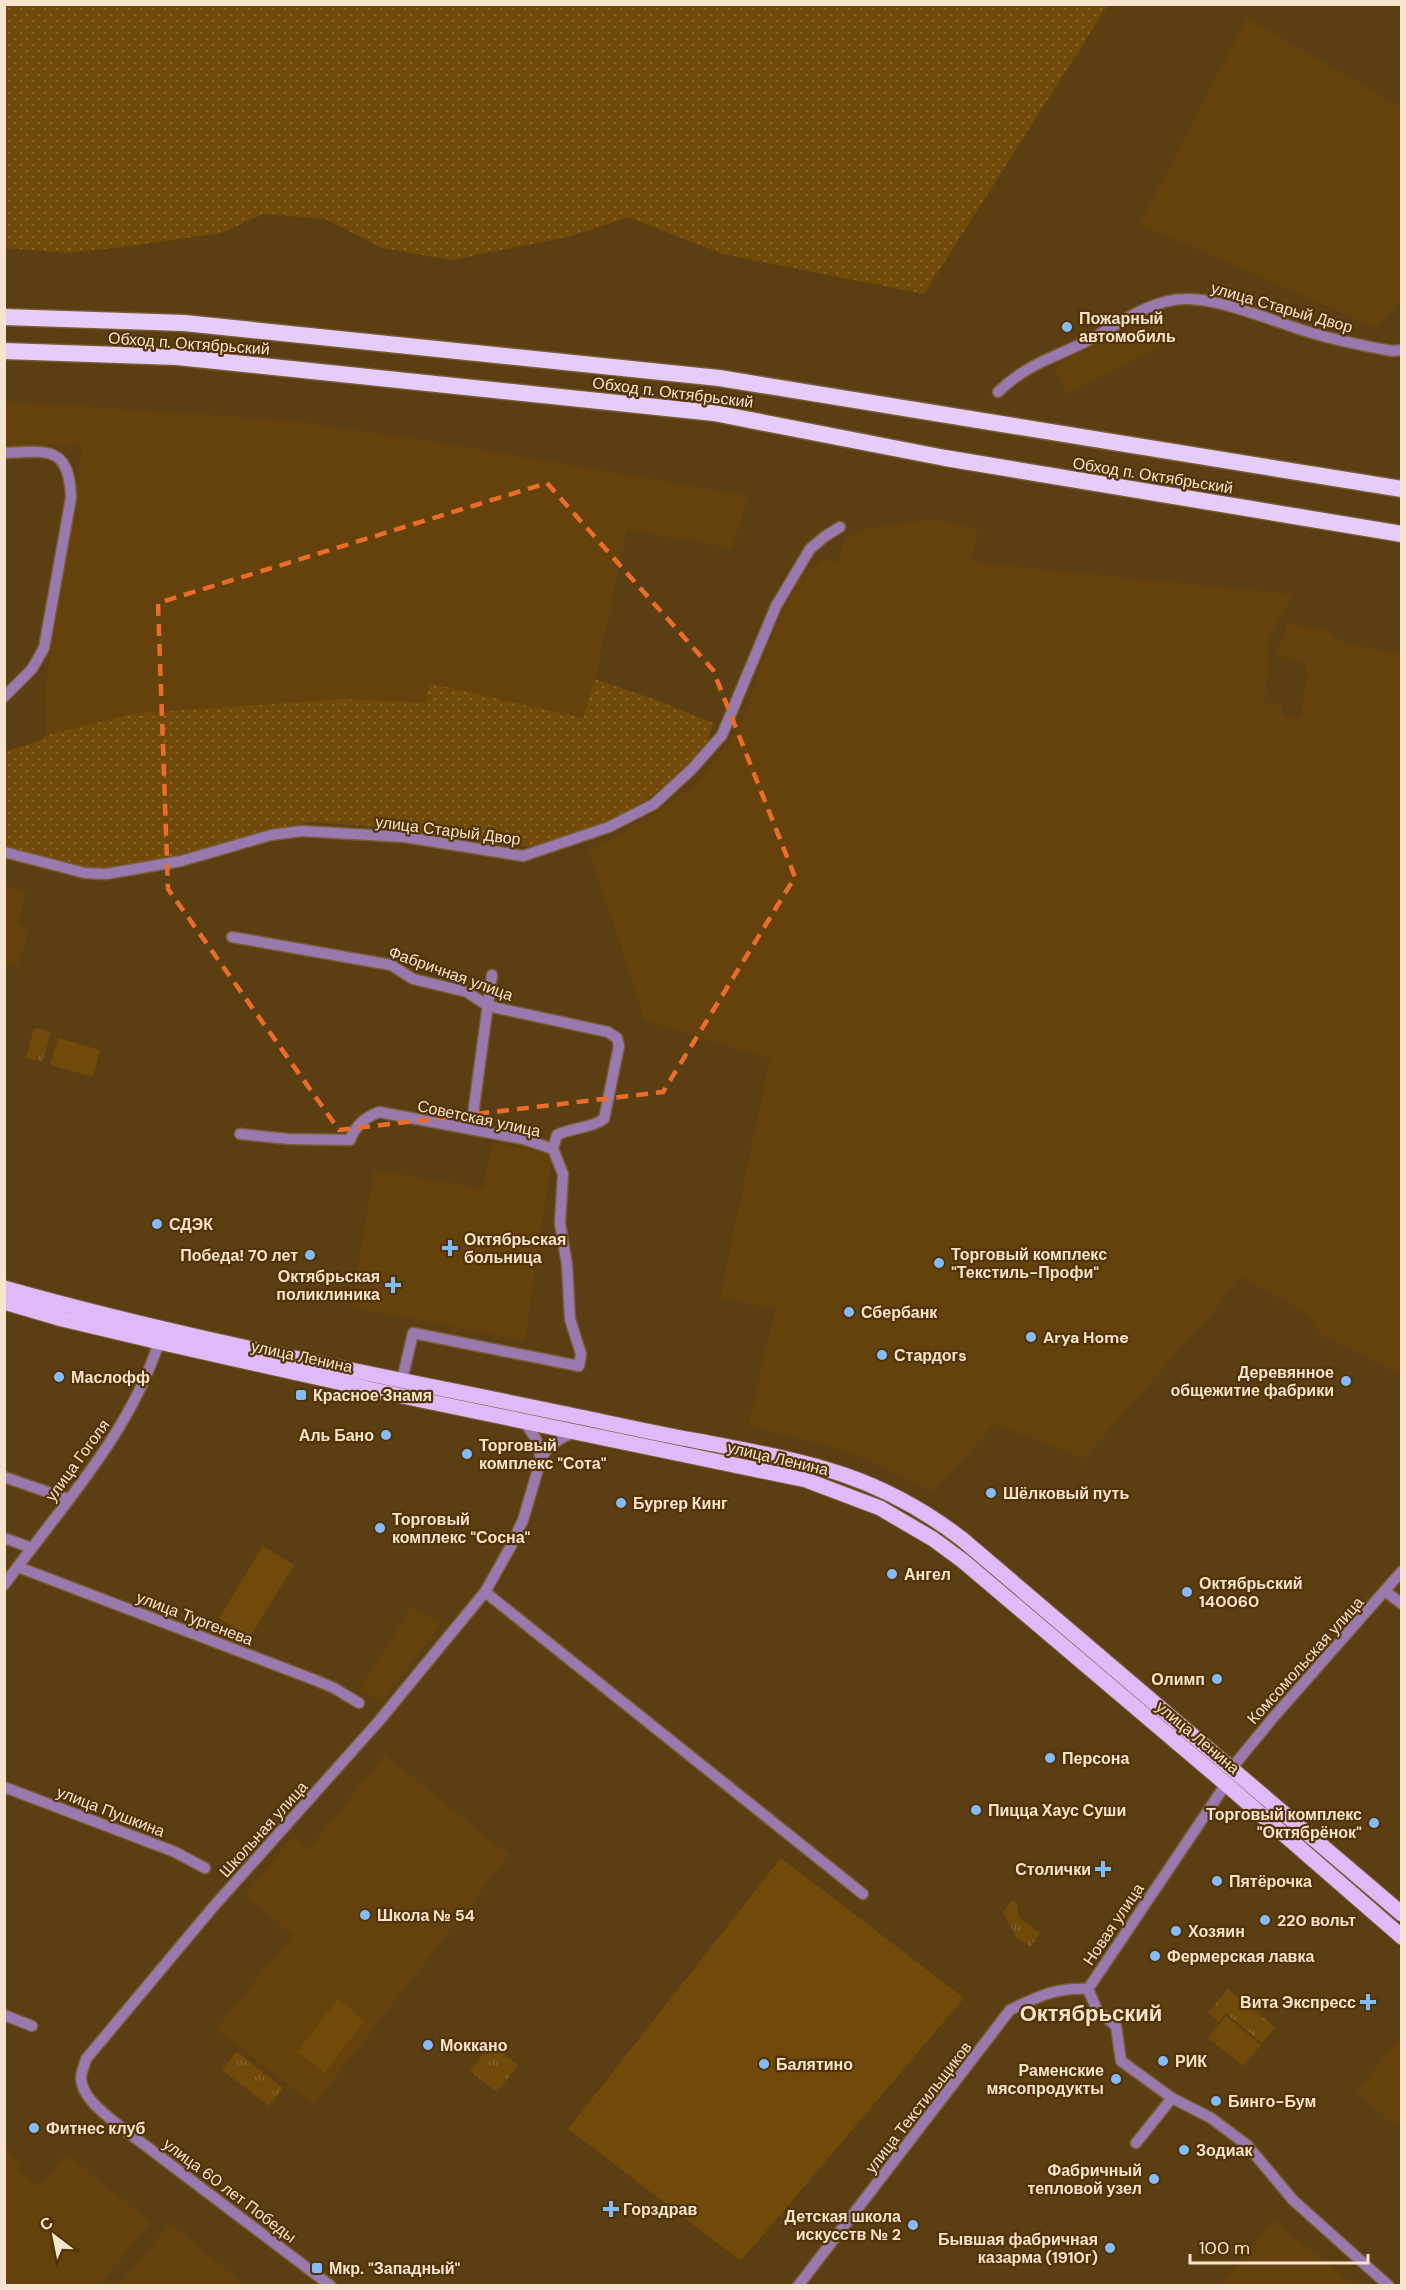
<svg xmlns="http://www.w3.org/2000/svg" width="1406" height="2290" font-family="'DM Sans',sans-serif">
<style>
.built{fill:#65420c}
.grass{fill:url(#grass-dots)}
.park{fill:url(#park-tufts)}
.pitch{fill:#714909}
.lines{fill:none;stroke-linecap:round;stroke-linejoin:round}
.minor-casing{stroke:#785c35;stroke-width:13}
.primary-casing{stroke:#785c35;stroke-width:17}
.trunk-casing{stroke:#785c35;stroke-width:19}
.minor{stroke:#9a7aae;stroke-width:10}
.primary{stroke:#e0b9f8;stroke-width:15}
.trunk{stroke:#e6ccf8;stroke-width:16}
.marked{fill:none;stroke:#ea6e29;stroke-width:4.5;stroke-dasharray:12 8;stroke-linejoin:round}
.poi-dot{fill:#84bcfb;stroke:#513305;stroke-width:2}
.labels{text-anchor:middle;stroke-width:4.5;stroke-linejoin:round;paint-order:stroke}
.street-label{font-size:16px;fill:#f7e4ce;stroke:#513305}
.poi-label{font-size:16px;font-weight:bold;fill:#f7e4ce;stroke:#513305;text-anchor:start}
.district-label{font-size:22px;font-weight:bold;fill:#f7e4ce;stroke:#513305}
</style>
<defs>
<pattern id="grass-dots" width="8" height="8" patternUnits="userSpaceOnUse" patternTransform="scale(1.5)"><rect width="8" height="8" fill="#714909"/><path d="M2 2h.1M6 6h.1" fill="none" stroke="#86632c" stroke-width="1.8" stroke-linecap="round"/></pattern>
<pattern id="park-tufts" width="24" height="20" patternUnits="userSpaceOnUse" patternTransform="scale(1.5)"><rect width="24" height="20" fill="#714909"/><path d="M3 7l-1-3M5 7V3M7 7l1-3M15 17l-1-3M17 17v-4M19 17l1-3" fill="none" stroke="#86632c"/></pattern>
</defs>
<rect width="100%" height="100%" fill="#5c3e13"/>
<g class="built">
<polygon points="1247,18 1401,107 1401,299 1376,328 1140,224"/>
<polygon points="1156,317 1170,342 1067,394 1054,366"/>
<polygon points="4,401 287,420 448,444 749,496 732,548 627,530 595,679 583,718 430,683 427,703 345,699 137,713 47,735 45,688 83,445 5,447"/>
<polygon points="932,519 978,529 972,562 1293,594 1267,641 1268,669 1264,703 1282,705 1284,715 1300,718 1308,674 1305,663 1277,654 1288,623 1327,631 1344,643 1401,654 1401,1375 1321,1335 1309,1315 1240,1276 1205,1324 1198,1329 1084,1458 994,1424 934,1492 905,1480 872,1461 838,1449 748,1425 776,1309 720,1297 770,1059 645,1020 589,851 636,825 698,783 741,725 768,645 798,580 823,559 839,562 842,546 846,540 861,530"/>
<polygon points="5,886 26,891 18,924 29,928 18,966 5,962"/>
<polygon points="492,1143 552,1154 525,1341 351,1307 374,1170 483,1188"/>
<polygon points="411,1607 441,1623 382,1702 360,1689"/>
<polygon points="385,1755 509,1855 314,2105 216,2029 293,1935 245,1896 293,1836 310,1849"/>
<polygon points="1401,2037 1401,2117 1395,2125 1356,2092"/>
<polygon points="5,2149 21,2163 16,2169 39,2187 66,2154 151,2222 99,2285 5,2285"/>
<polygon points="1273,2220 1354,2285 1220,2285"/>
<polygon points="171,2223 192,2241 245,2285 119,2285"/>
</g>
<g class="grass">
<polygon points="4,5 5,4 1108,5 924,294 723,254 629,217 568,237 451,260 382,248 325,219 263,214 221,233 130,246 69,253 5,248"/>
<polygon points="595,679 659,701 713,723 705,750 676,778 627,813 606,824 534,846 507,846 366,826 312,822 270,829 173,861 116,875 81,871 5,846 4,752 39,741 47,735 137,713 345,699 427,703 429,683 583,718"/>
</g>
<g class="park">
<polygon points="34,1028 51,1032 42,1062 26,1058"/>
<polygon points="1012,1900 1017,1904 1018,1917 1040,1933 1030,1947 1017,1938 1003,1912"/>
<polygon points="1228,1989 1275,2027 1262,2043 1226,2013 1219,2022 1208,2013"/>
<polygon points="491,2044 518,2065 497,2092 470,2071"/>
<polygon points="236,2051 283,2088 269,2106 222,2070"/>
</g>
<g class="pitch">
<polygon points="58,1038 100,1050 93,1077 50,1065"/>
<polygon points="263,1546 294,1565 250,1637 219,1618"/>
<polygon points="781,1858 964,1998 741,2261 568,2129"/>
<polygon points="338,1999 365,2021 324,2073 297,2052"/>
<polygon points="1226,2016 1261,2045 1243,2066 1208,2038"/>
</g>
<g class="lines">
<defs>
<g id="minor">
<path d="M998 392C1028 363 1054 358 1089 340 1118 325 1149 300 1184 299 1218 297 1277 323 1312 333 1338 341 1365 346 1392 351L1402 350"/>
<path d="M4 453C48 451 69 445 71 498L44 648 32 669 4 697"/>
<polyline points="4,852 85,873 106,874 181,861 271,835 302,831 404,837 523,856 609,827 654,804 692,769 722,735 776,606 810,549 824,537 840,527"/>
<path d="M232 937 391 965 413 979 467 992 488 1006 608 1032 617 1038 619 1046 604 1119C590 1129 572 1127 557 1135L553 1149"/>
<polyline points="471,1129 492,975"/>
<path d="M240 1134 289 1139 350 1140C356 1125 364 1118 379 1112L523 1139 553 1149 563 1174 560 1223 567 1265 570 1319 581 1354 579 1366 413 1333 402 1380"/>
<polyline points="524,1421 536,1439 541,1459"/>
<polyline points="4,1477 68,1499"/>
<polyline points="4,1538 32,1548"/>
<polyline points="18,1567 315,1680 334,1688 359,1703"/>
<path d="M4 1585C60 1508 129 1435 159 1342"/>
<polyline points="1385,1591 1402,1604"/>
<polyline points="485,1592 863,1894"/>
<polyline points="1231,1769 1272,1719 1402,1571"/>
<polyline points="1226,1784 1088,1989 1097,2010 1116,2026 1121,2061 1172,2098 1211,2118 1247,2145 1293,2200 1389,2286"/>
<polyline points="4,1787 175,1852 205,1868"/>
<polyline points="4,2015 32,2026"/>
<polyline points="1136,2143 1172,2098"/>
<path d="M331 2286 113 2121C100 2110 82 2096 81 2078 81 2072 85 2064 86 2059L214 1906 379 1721 485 1592 511 1546 523 1520 541 1459C549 1444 560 1438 575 1432"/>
<path d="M798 2286 1010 2010C1037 1997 1056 1987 1088 1989"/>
</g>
<g id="primary">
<path d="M4 1288C189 1340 378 1375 566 1414 610 1423 654 1433 698 1441 802 1461 875 1472 962 1539L1402 1914"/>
<polyline points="4,1302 62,1319 159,1342 378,1391 806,1480 880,1508 933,1539 963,1561 1226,1784 1402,1937"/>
</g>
<g id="trunk">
<polyline points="4,317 184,323 719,378 1402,489"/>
<polyline points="4,351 177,357 714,413 945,458 1402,534"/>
</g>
</defs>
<use href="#minor" class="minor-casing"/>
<use href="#primary" class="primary-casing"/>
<use href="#trunk" class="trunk-casing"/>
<use href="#minor" class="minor"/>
<use href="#primary" class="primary"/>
<use href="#trunk" class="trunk"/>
</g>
<path class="marked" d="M547 483 713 670 795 877 663 1092 339 1130 168 889 158 603Z"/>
<g class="poi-dot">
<circle cx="1067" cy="327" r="6"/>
<circle cx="157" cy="1224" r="6"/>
<path d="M447 1239h6v6h6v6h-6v6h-6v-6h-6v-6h6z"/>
<circle cx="310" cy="1255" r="6"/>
<circle cx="939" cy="1263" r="6"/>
<path d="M390 1276h6v6h6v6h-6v6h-6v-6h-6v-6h6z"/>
<circle cx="849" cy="1312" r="6"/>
<circle cx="1031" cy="1337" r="6"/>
<circle cx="882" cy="1355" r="6"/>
<circle cx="59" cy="1377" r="6"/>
<circle cx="1346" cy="1381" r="6"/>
<rect x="295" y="1389" width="12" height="12" rx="3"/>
<circle cx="386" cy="1435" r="6"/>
<circle cx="467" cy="1454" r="6"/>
<circle cx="991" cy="1493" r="6"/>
<circle cx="621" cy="1503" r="6"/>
<circle cx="380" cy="1528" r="6"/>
<circle cx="892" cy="1574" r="6"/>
<circle cx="1187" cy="1592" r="6"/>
<circle cx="1217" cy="1679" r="6"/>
<circle cx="1050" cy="1758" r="6"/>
<circle cx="976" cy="1810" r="6"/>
<circle cx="1374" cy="1823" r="6"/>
<path d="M1100 1860h6v6h6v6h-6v6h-6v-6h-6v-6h6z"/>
<circle cx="1217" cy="1881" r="6"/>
<circle cx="365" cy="1915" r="6"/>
<circle cx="1265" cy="1920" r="6"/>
<circle cx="1176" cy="1931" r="6"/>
<circle cx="1155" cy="1956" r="6"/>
<path d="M1365 1993h6v6h6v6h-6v6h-6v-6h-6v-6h6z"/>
<circle cx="428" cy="2045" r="6"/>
<circle cx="1163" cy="2061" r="6"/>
<circle cx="764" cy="2064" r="6"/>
<circle cx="1116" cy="2079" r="6"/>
<circle cx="1216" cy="2101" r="6"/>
<circle cx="34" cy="2128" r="6"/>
<circle cx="1184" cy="2150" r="6"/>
<circle cx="1154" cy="2179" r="6"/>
<path d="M608 2200h6v6h6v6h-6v6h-6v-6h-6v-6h6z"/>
<circle cx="913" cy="2225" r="6"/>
<circle cx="1110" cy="2248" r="6"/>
<rect x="311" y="2262" width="12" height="12" rx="3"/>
</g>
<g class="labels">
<g class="street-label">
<text transform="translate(1282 307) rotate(16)" y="6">улица Старый Двор</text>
<text transform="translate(189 343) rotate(4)" y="6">Обход п. Октябрьский</text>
<text transform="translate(673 392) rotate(7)" y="6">Обход п. Октябрьский</text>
<text transform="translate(1153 475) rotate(9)" y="6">Обход п. Октябрьский</text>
<text transform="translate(448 830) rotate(7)" y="6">улица Старый Двор</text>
<text transform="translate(451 973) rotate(20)" y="6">Фабричная улица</text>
<text transform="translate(479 1118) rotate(12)" y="6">Советская улица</text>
<text transform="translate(302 1356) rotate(12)" y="6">улица Ленина</text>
<text transform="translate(778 1458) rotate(13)" y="6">улица Ленина</text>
<text transform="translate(77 1460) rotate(-54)" y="6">улица Гоголя</text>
<text transform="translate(195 1618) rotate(21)" y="6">улица Тургенева</text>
<text transform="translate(1305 1660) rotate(-48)" y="6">Комсомольская улица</text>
<text transform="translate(1198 1737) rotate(40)" y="6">улица Ленина</text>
<text transform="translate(111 1811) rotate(21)" y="6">улица Пушкина</text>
<text transform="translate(263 1829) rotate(-48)" y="6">Школьная улица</text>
<text transform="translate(1113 1924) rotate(-56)" y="6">Новая улица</text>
<text transform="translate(918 2107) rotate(-52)" y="6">улица Текстильщиков</text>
<text transform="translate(230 2190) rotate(37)" y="6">улица 60 лет Победы</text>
</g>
<g class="poi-label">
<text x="1079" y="324">Пожарный<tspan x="1079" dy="18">автомобиль</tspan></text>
<text x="169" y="1230">СДЭК</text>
<text x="464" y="1245">Октябрьская<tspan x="464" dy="18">больница</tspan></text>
<text x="951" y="1260">Торговый комплекс<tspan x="951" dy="18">"Текстиль-Профи"</tspan></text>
<text x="298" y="1261" text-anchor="end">Победа! 70 лет</text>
<text x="380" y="1282" text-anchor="end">Октябрьская<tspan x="380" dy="18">поликлиника</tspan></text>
<text x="861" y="1318">Сбербанк</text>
<text x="1043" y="1343">Arya Home</text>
<text x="894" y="1361">Стардогs</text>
<text x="1334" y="1378" text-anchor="end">Деревянное<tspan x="1334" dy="18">общежитие фабрики</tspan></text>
<text x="71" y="1383">Маслофф</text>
<text x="313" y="1401">Красное Знамя</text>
<text x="374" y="1441" text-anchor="end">Аль Бано</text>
<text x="479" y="1451">Торговый<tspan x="479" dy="18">комплекс "Сота"</tspan></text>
<text x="1003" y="1499">Шёлковый путь</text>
<text x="633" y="1509">Бургер Кинг</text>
<text x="392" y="1525">Торговый<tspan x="392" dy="18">комплекс "Сосна"</tspan></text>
<text x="904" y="1580">Ангел</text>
<text x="1199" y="1589">Октябрьский<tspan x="1199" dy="18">140060</tspan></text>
<text x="1205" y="1685" text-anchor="end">Олимп</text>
<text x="1062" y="1764">Персона</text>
<text x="988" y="1816">Пицца Хаус Суши</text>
<text x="1362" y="1820" text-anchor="end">Торговый комплекс<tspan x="1362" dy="18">"Октябрёнок"</tspan></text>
<text x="1091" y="1875" text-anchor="end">Столички</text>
<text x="1229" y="1887">Пятёрочка</text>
<text x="377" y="1921">Школа № 54</text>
<text x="1277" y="1926">220 вольт</text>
<text x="1188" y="1937">Хозяин</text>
<text x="1167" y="1962">Фермерская лавка</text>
<text x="1356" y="2008" text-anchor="end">Вита Экспресс</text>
<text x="440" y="2051">Моккано</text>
<text x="1175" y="2067">РИК</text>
<text x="776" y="2070">Балятино</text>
<text x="1104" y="2076" text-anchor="end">Раменские<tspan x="1104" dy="18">мясопродукты</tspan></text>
<text x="1228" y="2107">Бинго-Бум</text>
<text x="46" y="2134">Фитнес клуб</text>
<text x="1196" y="2156">Зодиак</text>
<text x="1142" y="2176" text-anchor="end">Фабричный<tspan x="1142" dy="18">тепловой узел</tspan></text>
<text x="623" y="2215">Горздрав</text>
<text x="901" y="2222" text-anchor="end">Детская школа<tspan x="901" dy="18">искусств № 2</tspan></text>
<text x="1098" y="2245" text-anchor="end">Бывшая фабричная<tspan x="1098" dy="18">казарма (1910г)</tspan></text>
<text x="329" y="2274">Мкр. "Западный"</text>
</g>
<g class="district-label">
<text x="1091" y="2021">Октябрьский</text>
</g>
</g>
<rect width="1406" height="2290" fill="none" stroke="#f7e4ce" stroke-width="12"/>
<g transform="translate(54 2236) rotate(328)" stroke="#513305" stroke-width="4.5" paint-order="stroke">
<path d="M0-4.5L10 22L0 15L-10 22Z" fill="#f7e4ce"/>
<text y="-9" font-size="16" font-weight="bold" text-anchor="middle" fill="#f7e4ce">С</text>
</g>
<path d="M1190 2254v9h178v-9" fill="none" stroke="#f7e4ce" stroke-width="3"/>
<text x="1199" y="2254" font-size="18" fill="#f7e4ce" stroke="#513305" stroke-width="4.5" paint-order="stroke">100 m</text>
</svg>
